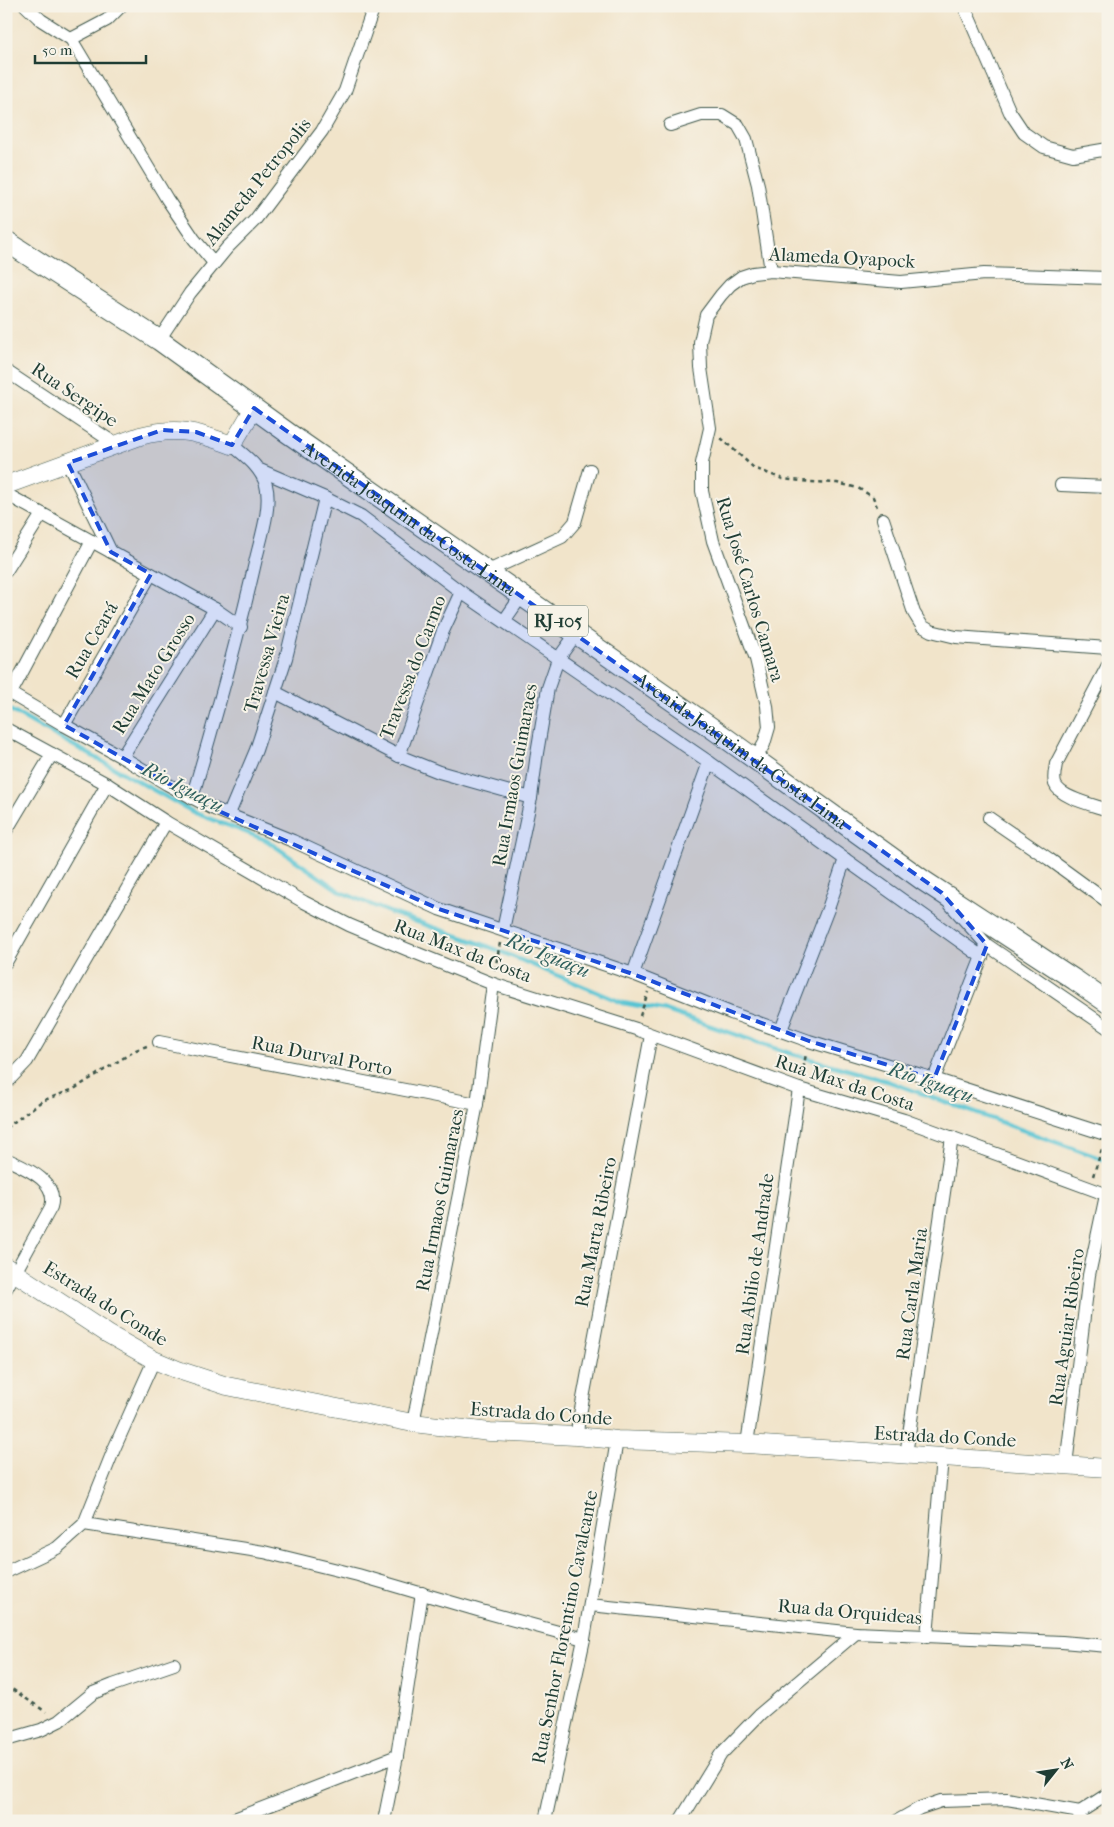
<svg xmlns="http://www.w3.org/2000/svg" width="1114" height="1827" font-family="'IM FELL French Canon',serif">
<style>
.lines{fill:none;stroke-linecap:round;stroke-linejoin:round}
.stream{stroke:#59c4d3;stroke-width:4.5}
.street-casing{stroke:#3e564a;stroke-width:14}
.secondary-casing{stroke:#3e564a;stroke-width:19}
.primary-casing{stroke:#3e564a;stroke-width:22}
.path{stroke:#3e564a;stroke-width:2.5;stroke-dasharray:4 4;stroke-linecap:butt}
.street{stroke:#fff;stroke-width:12}
.secondary{stroke:#fff;stroke-width:18}
.primary{stroke:#fff;stroke-width:20}
.marked{fill:#1d4ed8;fill-opacity:0.2;stroke:#1d4ed8;stroke-width:4;stroke-dasharray:10 6;stroke-linejoin:round}
.labels{text-anchor:middle;stroke-width:4;stroke-linejoin:round;paint-order:stroke}
.shield{fill:#f7f3e8;stroke:#60746a;stroke-width:1}
.shield-label{font-size:18px;font-weight:bold;fill:#1f3d34}
.street-label{font-size:19px;fill:#1f3d34;stroke:#f7f3e8}
.water-label{font-size:20px;font-style:italic;fill:#2e5f5c;stroke:#f7f3e8}
</style>
<rect width="100%" height="100%" fill="#f7f3e8"/>
<filter id="ink" filterUnits="userSpaceOnUse"><feTurbulence type="fractalNoise" baseFrequency=".02" numOctaves="2"/><feDisplacementMap in="SourceGraphic" scale="10" xChannelSelector="R" yChannelSelector="G"/><feConvolveMatrix kernelMatrix="1 2 1 2 8 2 1 2 1" color-interpolation-filters="sRGB"/></filter>
<filter id="wash" filterUnits="userSpaceOnUse"><feTurbulence type="fractalNoise" baseFrequency=".0096" numOctaves="4" result="noise"/><feDisplacementMap in="SourceGraphic" scale="20" xChannelSelector="R" yChannelSelector="G"/><feGaussianBlur stdDeviation="1.12" result="paint"/><feColorMatrix in="noise" values="0 0 0 0 0 0 0 0 0 0 0 0 0 0 0 0 0 1.4 0 .05"/><feComposite in="paint" operator="in"/></filter>
<g filter="url(#wash)">
<rect width="100%" height="100%" fill="#f1e4ca"/>
<g class="lines">
<polyline class="stream" points="6,708 195,813 266,840 341,892 389,912 487,946 623,1003 667,1011 786,1052 887,1081 1108,1161"/>
</g>
</g>
<g filter="url(#ink)">
<g class="lines">
<defs>
<g id="street">
<polyline points="26,6 41,20 71,39 167,199 194,239 214,263"/>
<polyline points="964,6 1010,112 1024,133 1044,147 1073,155 1108,149"/>
<polyline points="71,39 107,20 121,6"/>
<polyline points="670,125 701,115 722,115 738,125 746,139 758,185 771,271"/>
<polyline points="159,340 190,293 227,248 255,220 322,131 345,91 374,6"/>
<polyline points="6,371 117,445"/>
<polyline points="68,463 111,552"/>
<polyline points="260,470 325,498 361,516 461,592 709,762 982,957"/>
<polyline points="1061,485 1108,487"/>
<polyline points="6,494 215,609 241,627"/>
<polyline points="883,519 914,613 922,626 931,631 956,637 1108,648"/>
<polyline points="6,571 42,514"/>
<polyline points="488,571 562,537 575,522 590,470"/>
<polyline points="504,621 522,595"/>
<path d="M1108 665 1056 764C1055 771 1053 777 1055 784 1060 798 1094 805 1108 810"/>
<polyline points="6,691 64,725 122,757 167,784 212,808 293,841 439,909 633,974 731,1013 809,1041 934,1079 1108,1135"/>
<polyline points="275,692 399,756 439,772 531,798"/>
<polyline points="11,693 92,541"/>
<polyline points="64,725 151,574"/>
<polyline points="6,729 107,784 166,822 304,902 349,925 406,949 493,984 636,1029 799,1089 904,1120 1108,1195"/>
<polyline points="399,756 443,631 461,592"/>
<polyline points="122,757 215,609"/>
<polyline points="755,760 764,744 769,727 767,706 756,659 713,541 702,491 702,463 710,428 701,368 700,342 706,315 721,295 730,285 741,277 753,273 771,271 901,282 984,274 1108,278"/>
<path d="M192 798C215 720 237 642 255 563 260 540 272 507 266 485 261 467 245 456 232 445"/>
<polyline points="229,814 256,750 286,658 325,498"/>
<polyline points="989,818 1049,859 1108,902"/>
<polyline points="6,831 52,754"/>
<polyline points="950,904 987,945 1108,1028"/>
<polyline points="503,930 531,798 537,753 548,688 558,659 576,634"/>
<polyline points="6,962 107,784"/>
<polyline points="633,974 709,762"/>
<polyline points="781,1030 828,909 845,859"/>
<polyline points="159,1042 477,1104"/>
<polyline points="934,1079 985,949"/>
<polyline points="6,1083 27,1061 166,822"/>
<path d="M6 1159C25 1168 59 1181 51 1207L6 1289"/>
<polyline points="413,1423 477,1104 493,984"/>
<polyline points="576,1436 651,1035"/>
<polyline points="747,1444 799,1089"/>
<polyline points="906,1455 952,1137"/>
<polyline points="1066,1465 1089,1275 1106,1195"/>
<polyline points="84,1524 114,1449 154,1360"/>
<polyline points="6,1572 57,1548 84,1524 264,1552 358,1575 481,1611 584,1639"/>
<polyline points="590,1605 856,1633 1062,1642 1108,1646"/>
<polyline points="927,1637 942,1457"/>
<polyline points="6,1740 41,1730 59,1721 93,1693 113,1685 174,1664"/>
<polyline points="229,1821 397,1756"/>
<polyline points="384,1821 397,1756 422,1593"/>
<polyline points="545,1821 584,1639 617,1440"/>
<polyline points="680,1821 721,1754 760,1714 856,1633"/>
<polyline points="897,1821 920,1808 941,1801 1007,1799 1080,1812"/>
<polyline points="1079,1821 1080,1812 1108,1794"/>
</g>
<g id="secondary">
<path d="M6 485 140 436C179 426 196 432 232 445L254 408"/>
<polyline points="6,1267 108,1334 154,1360 178,1370 227,1386 413,1423 490,1432 576,1436 617,1440 747,1444 1108,1468"/>
</g>
<g id="primary">
<path id="s1" d="M6 241 159 340 288 433 716 731 924 881 1075 980 1108 1003"/>
</g>
</defs>
<use href="#street" class="street-casing"/>
<use href="#secondary" class="secondary-casing"/>
<use href="#primary" class="primary-casing"/>
<g class="path">
<polyline points="721,438 754,468 783,479 811,482 837,483 858,488 873,497 877,507"/>
<polyline points="495,970 500,943"/>
<polyline points="640,1016 648,992"/>
<polyline points="802,1076 806,1054"/>
<polyline points="6,1128 42,1101 74,1089 136,1050 147,1046"/>
<polyline points="1093,1176 1103,1146"/>
<polyline points="6,1685 46,1712"/>
</g>
<use href="#street" class="street"/>
<use href="#secondary" class="secondary"/>
<use href="#primary" class="primary"/>
</g>
</g>
<path class="marked" d="M254 408 942 893 987 945 934 1079 809 1041 633 974 439 909 212 808 64 725 151 574 111 552 68 463 162 430 196 432 232 445Z"/>
<g class="labels">
<rect class="shield" x="528" y="605.5" width="60" height="31" rx="4"/>
<g class="shield-label">
<text x="558" y="627">RJ-105</text>
</g>
<g class="street-label">
<text transform="translate(257 181) rotate(-51)" y="7">Alameda Petropolis</text>
<text transform="translate(842 257) rotate(3)" y="7">Alameda Oyapock</text>
<text transform="translate(75 394) rotate(34)" y="7">Rua Sergipe</text>
<text dy="7" stroke="none"><textPath href="#s1" startOffset="490">Avenida Joaquim da Costa Lima</textPath></text>
<text transform="translate(751 589) rotate(73)" y="7">Rua José Carlos Camara</text>
<text transform="translate(91 640) rotate(-60)" y="7">Rua Ceará</text>
<text transform="translate(266 653) rotate(-74)" y="7">Travessa Vieira</text>
<text transform="translate(412 667) rotate(-69)" y="7">Travessa do Carmo</text>
<text transform="translate(153 673) rotate(-58)" y="7">Rua Mato Grosso</text>
<text dy="7" stroke="none"><textPath href="#s1" startOffset="895">Avenida Joaquim da Costa Lima</textPath></text>
<text transform="translate(514 775) rotate(-80)" y="7">Rua Irmaos Guimaraes</text>
<text transform="translate(463 950) rotate(21)" y="7">Rua Max da Costa</text>
<text transform="translate(322 1055) rotate(11)" y="7">Rua Durval Porto</text>
<text transform="translate(845 1082) rotate(18)" y="7">Rua Max da Costa</text>
<text transform="translate(439 1200) rotate(-79)" y="7">Rua Irmaos Guimaraes</text>
<text transform="translate(595 1232) rotate(-79)" y="7">Rua Marta Ribeiro</text>
<text transform="translate(754 1264) rotate(-82)" y="7">Rua Abilio de Andrade</text>
<text transform="translate(911 1294) rotate(-82)" y="7">Rua Carla Maria</text>
<text transform="translate(106 1303) rotate(32)" y="7">Estrada do Conde</text>
<text transform="translate(1066 1327) rotate(-82)" y="7">Rua Aguiar Ribeiro</text>
<text transform="translate(541 1413) rotate(4)" y="7">Estrada do Conde</text>
<text transform="translate(945 1436) rotate(3)" y="7">Estrada do Conde</text>
<text transform="translate(850 1611) rotate(5)" y="7">Rua da Orquideas</text>
<text transform="translate(564 1627) rotate(-79)" y="7">Rua Senhor Florentino Cavalcante</text>
</g>
<g class="water-label">
<text transform="translate(183 787) rotate(27)" y="7">Rio Iguaçu</text>
<text transform="translate(548 955) rotate(22)" y="7">Rio Iguaçu</text>
<text transform="translate(931 1082) rotate(19)" y="7">Rio Iguaçu</text>
</g>
</g>
<rect width="1114" height="1827" fill="none" stroke="#f7f3e8" stroke-width="25"/>
<g transform="translate(1056 1770) rotate(60)" stroke="#f7f3e8" stroke-width="4" paint-order="stroke">
<path d="M0-4L9 19L0 12L-9 19Z" fill="#1f3d34"/>
<text y="-8" font-size="14" font-weight="bold" text-anchor="middle" fill="#1f3d34">N</text>
</g>
<path d="M35 55v8h111v-8" fill="none" stroke="#1f3d34" stroke-width="2.5"/>
<text x="42" y="55" font-size="15" fill="#1f3d34" stroke="#f7f3e8" stroke-width="4" paint-order="stroke">50 m</text>
</svg>
